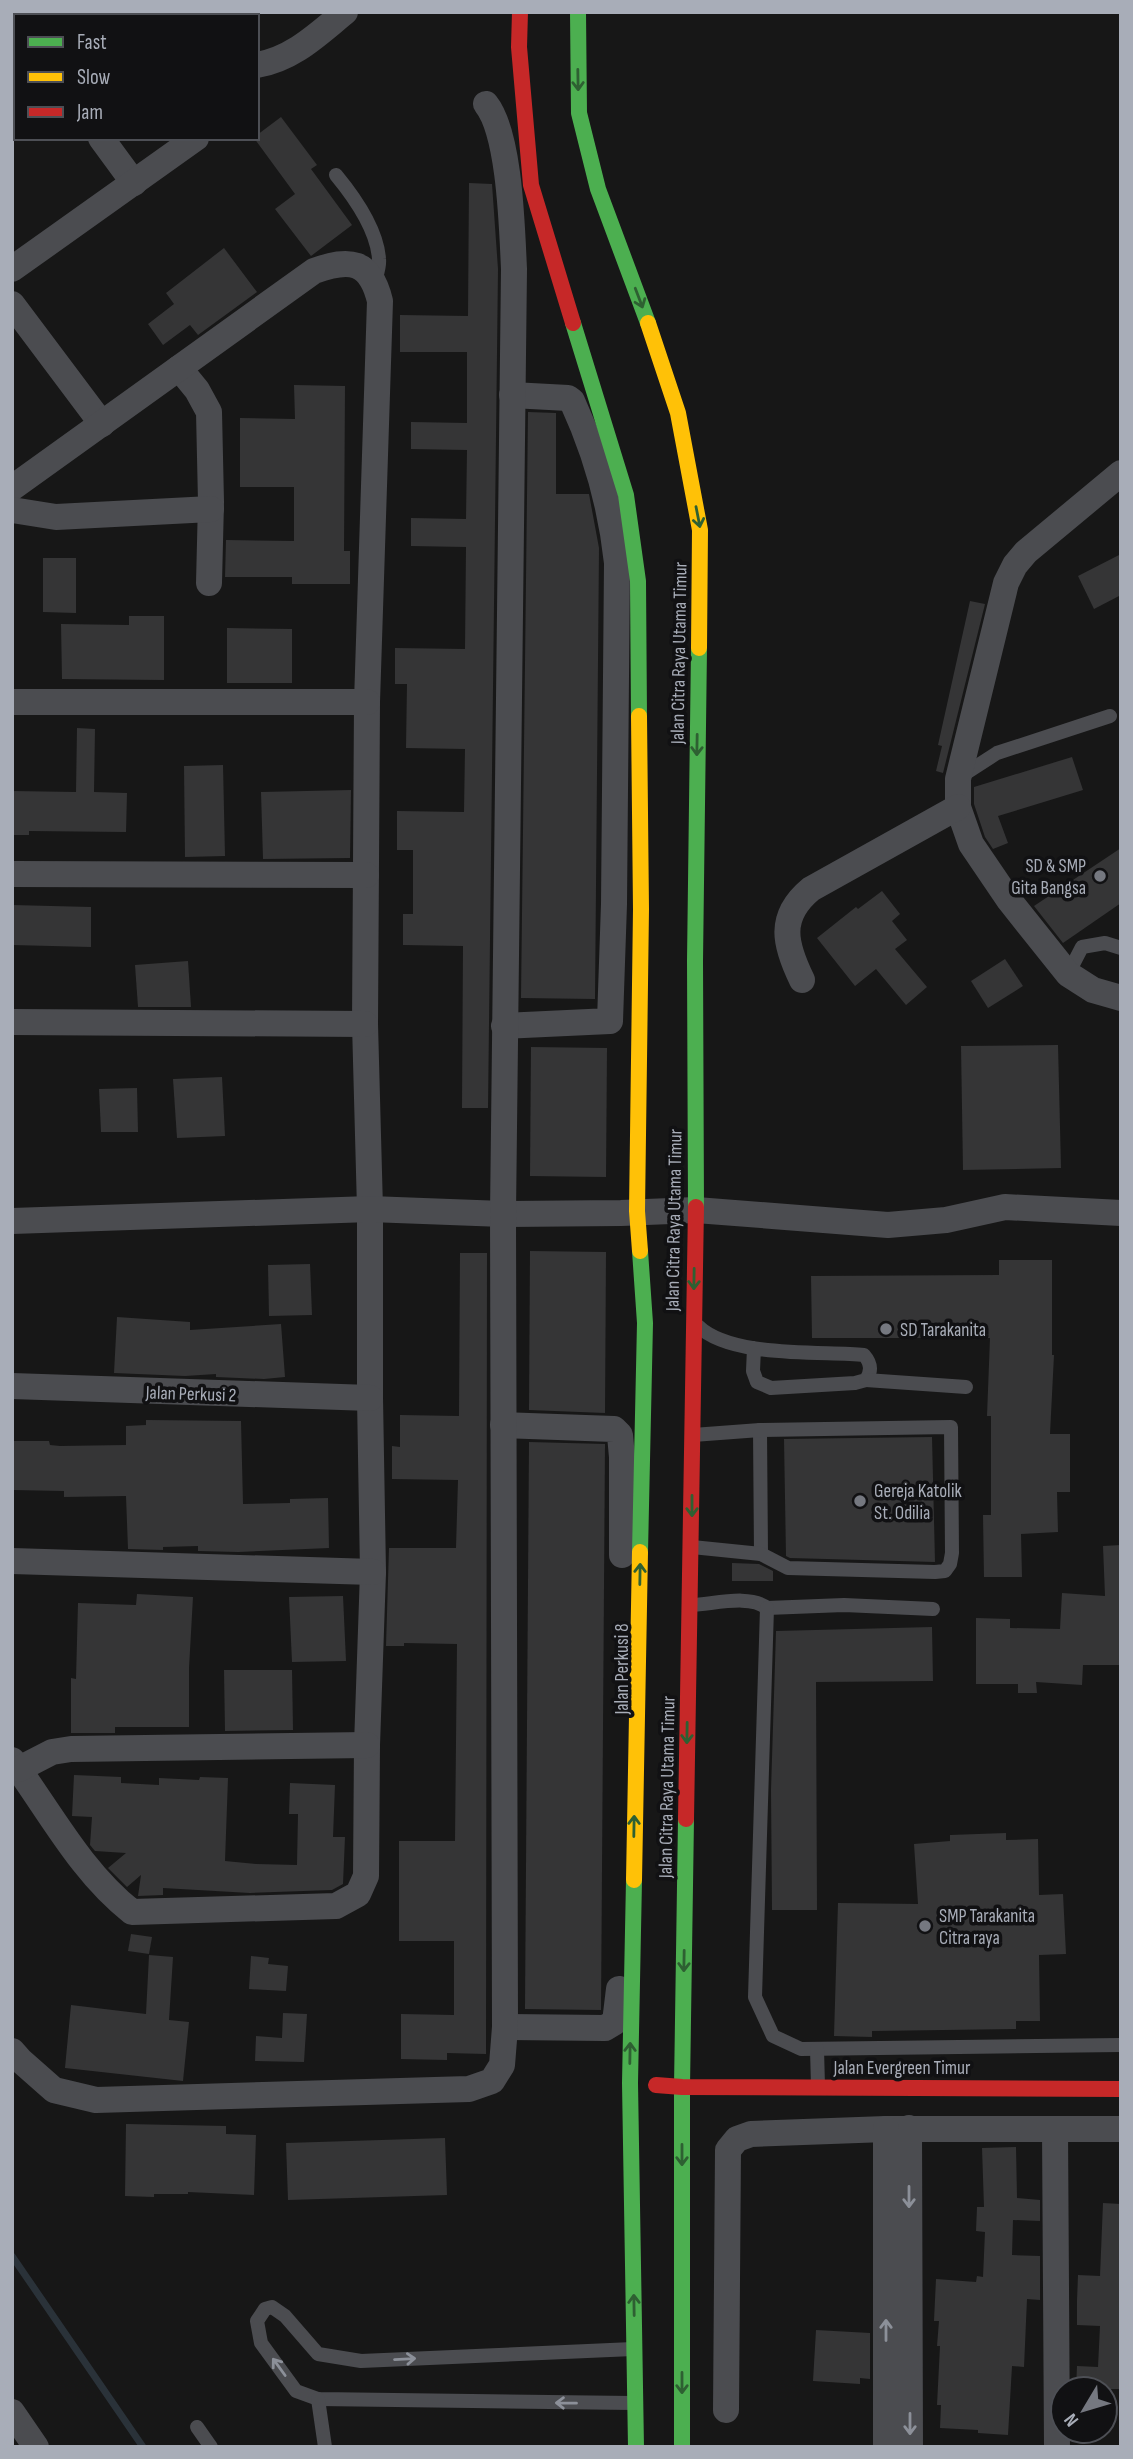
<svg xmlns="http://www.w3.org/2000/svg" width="1133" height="2459" font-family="'Sofia Sans Condensed',sans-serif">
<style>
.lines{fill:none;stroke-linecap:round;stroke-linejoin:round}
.stream{stroke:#2a3239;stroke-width:7}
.building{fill:#353536}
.lane{stroke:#4b4c50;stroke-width:14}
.street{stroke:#4b4c50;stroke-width:26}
.fast{stroke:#4caf50;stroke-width:16}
.slow{stroke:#ffc107;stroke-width:16}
.jam{stroke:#c62828;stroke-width:16}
.oneway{stroke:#2e6032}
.oneway2{stroke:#8c9099}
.poi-dot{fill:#757880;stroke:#111113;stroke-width:2.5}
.labels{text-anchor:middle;stroke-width:7;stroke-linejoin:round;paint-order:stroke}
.street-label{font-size:19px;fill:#a8adb8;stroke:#111113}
.poi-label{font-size:19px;fill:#a8adb8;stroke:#111113;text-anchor:start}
</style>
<rect width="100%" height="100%" fill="#171717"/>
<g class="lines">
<polyline class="stream" points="12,2256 143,2447"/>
</g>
<g class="building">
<polygon points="281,117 317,165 311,169 352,225 311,256 275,209 295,194 254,138 257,138 257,135"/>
<polygon points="469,183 492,184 498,269 488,1108 462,1108 463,946 403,945 403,914 413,914 413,850 397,850 397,811 464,812 465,749 406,748 407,684 395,684 395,648 465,649 466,547 411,546 411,518 466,519 467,450 411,449 411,422 467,423 467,352 400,352 400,315 468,316"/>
<polygon points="224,248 257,292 198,335 190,325 163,345 148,324 174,304 166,293"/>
<polygon points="294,385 345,386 344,551 350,551 350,584 292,584 292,577 225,577 226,540 294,541 294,487 240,487 240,418 295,419"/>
<polygon points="528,412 556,413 556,494 589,494 599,548 595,999 521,998"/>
<polygon points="1121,554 1121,595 1094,609 1078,576"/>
<polygon points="43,558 76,558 76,613 43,612"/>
<polygon points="970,601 985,604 943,773 936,771 942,746 938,745"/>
<polygon points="129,616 164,616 164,680 62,679 61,624 129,625"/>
<polygon points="227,628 292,629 292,683 227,683"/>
<polygon points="77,728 95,729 94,792 127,793 126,832 29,831 29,835 12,835 12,791 76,792"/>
<polygon points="1072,757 1083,790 998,816 1008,843 993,849 985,837 974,804 974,787"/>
<polygon points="223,765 225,856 185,857 184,766"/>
<polygon points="351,790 350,858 263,859 261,792"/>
<polygon points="1121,848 1121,903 1063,943 1034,906"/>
<polygon points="882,891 900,914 892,921 907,940 895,949 927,987 906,1005 876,969 855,986 817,938 856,907 858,909"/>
<polygon points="12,905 91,907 91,947 12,945"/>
<polygon points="1005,959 1023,986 988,1008 971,981"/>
<polygon points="188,961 191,1007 138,1007 135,965"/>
<polygon points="1058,1045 1061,1168 963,1170 961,1046"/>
<polygon points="531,1047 607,1048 606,1177 530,1176"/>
<polygon points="222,1077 225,1136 177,1138 173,1079"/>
<polygon points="137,1088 138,1132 101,1132 99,1089"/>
<polygon points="530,1251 606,1252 605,1413 529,1410"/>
<polygon points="460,1253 487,1253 486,2054 447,2053 447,2060 401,2059 401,2014 454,2015 454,1941 399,1941 399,1841 455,1841 457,1644 404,1643 404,1646 386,1646 389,1548 456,1548 458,1480 392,1479 392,1446 400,1447 400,1415 459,1416"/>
<polygon points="999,1260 1052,1260 1052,1355 1054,1355 1050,1434 1070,1434 1070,1492 1057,1492 1058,1532 1021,1534 1022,1577 984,1577 983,1515 991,1515 991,1416 987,1416 990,1338 812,1338 811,1276 999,1275"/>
<polygon points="310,1264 312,1315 269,1316 268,1265"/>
<polygon points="117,1317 190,1322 190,1330 281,1324 285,1377 264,1379 216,1377 216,1374 185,1376 114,1373"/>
<polygon points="146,1420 241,1421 243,1504 290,1503 290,1499 328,1498 329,1548 238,1552 198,1551 198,1546 163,1547 163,1550 128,1549 126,1496 64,1497 64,1491 12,1490 12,1441 49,1441 50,1445 60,1446 126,1445 126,1426 146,1425"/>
<polygon points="932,1437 935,1562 790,1558 786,1556 784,1439"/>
<polygon points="529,1442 605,1444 601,2010 525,2009"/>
<polygon points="1121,1545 1121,1665 1083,1665 1082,1685 1036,1682 1037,1693 1018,1693 1018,1684 976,1684 976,1618 1010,1619 1010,1628 1060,1629 1062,1593 1105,1596 1103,1546"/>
<polygon points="732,1563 759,1564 773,1571 773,1581 732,1581"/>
<polygon points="137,1594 193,1597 189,1668 189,1727 115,1727 115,1733 71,1733 71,1678 76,1679 78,1603 136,1605"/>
<polygon points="343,1596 346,1661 292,1662 289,1597"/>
<polygon points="932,1627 933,1681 816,1682 817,1910 772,1910 771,1790 776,1631"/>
<polygon points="224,1670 292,1670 293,1730 225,1731"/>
<polygon points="74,1775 121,1777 121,1783 159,1785 159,1778 199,1780 200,1777 228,1778 225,1861 256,1864 297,1865 298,1814 289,1814 290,1783 335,1785 333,1837 345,1837 343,1884 332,1890 250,1893 163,1888 163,1895 138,1896 141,1875 127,1887 108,1868 126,1853 95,1851 90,1845 92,1817 72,1816"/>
<polygon points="1006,1833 1006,1840 1038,1839 1039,1895 1063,1894 1066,1954 1039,1955 1040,2021 1016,2021 1016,2029 872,2031 872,2037 834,2036 838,1903 918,1904 914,1844 950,1841 950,1835"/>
<polygon points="131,1934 152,1937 149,1954 128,1951"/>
<polygon points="149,1955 173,1957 169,2020 189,2022 183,2081 65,2068 71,2005 146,2014"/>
<polygon points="251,1956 269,1958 268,1964 288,1966 286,1991 249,1989"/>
<polygon points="283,2013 307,2014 304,2062 255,2061 256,2036 282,2038"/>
<polygon points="126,2124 226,2126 226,2134 256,2135 254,2195 188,2192 188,2194 154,2194 154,2197 125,2196"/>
<polygon points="445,2138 447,2195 288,2200 286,2143"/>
<polygon points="1016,2147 1017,2198 1040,2200 1040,2221 1013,2220 1012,2255 1040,2256 1040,2300 1027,2299 1024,2367 1012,2366 1008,2435 978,2433 978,2430 940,2428 941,2405 937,2405 940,2346 937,2346 939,2321 934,2321 936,2279 976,2282 977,2276 983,2277 985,2232 976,2231 977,2207 984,2207 982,2148"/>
<polygon points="1103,2203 1121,2204 1121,2389 1076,2389 1077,2366 1098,2367 1100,2326 1077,2325 1077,2301 1078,2275 1100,2276"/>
<polygon points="816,2330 870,2333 870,2379 860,2378 860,2384 813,2381"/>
</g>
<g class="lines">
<g class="lane">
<path d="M336 175C355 198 377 229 379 259 380 266 377 274 375 281"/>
<polyline points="960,777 997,753 1110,716"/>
<polyline points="1068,974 1082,947 1105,943 1121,948"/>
<path d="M698 1326C731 1358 820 1351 864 1355 871 1363 872 1371 866 1380L855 1383 771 1388 757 1382 753 1371 754 1348"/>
<polyline points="866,1380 966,1387"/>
<polyline points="760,1430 761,1554"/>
<polyline points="692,1547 761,1554 788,1568 935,1572 945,1571 950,1564 952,1553 951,1427 760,1430 693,1435"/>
<path d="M692 1605C714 1604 750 1594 767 1608L844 1605 933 1609"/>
<polyline points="767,1608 755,1997 773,2036 801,2049 1121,2045"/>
<polyline points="817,2049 818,2086"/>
<polyline points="633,2349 361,2361 318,2354 285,2316 272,2307 265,2309 257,2321 261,2343 296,2391 318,2399 633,2403"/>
<polyline points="318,2399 325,2447"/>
<polyline points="197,2427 211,2447"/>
</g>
<g class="street">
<polyline points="225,12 226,16"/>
<polyline points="12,18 16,23"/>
<path d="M257 65C293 59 318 34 345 12"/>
<polyline points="101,138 134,183"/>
<polyline points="12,269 196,138"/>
<polyline points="12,304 102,424"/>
<polyline points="179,368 197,390 209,412 211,502 209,583"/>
<polyline points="1121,473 1026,552 1015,565 1006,583 958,779 958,807 971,844 1009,900 1068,974 1093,990 1121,998"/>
<path d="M12 488 314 271C350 258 370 260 380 301L367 702 365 1024 370 1209V1398L373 1572 367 1745 366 1876 358 1894 336 1906 132 1912C81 1872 50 1812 12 1760"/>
<polyline points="12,510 56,517 211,509"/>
<polyline points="12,702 367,702"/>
<polyline points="12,874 366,875"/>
<path d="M802 980C785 945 777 917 811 889L958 807"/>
<polyline points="12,1022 365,1024"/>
<path d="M504 1026 610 1021 614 904 617 563C611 506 596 453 572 401L568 398 512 395"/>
<polyline points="12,1221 370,1209 503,1214 621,1213 696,1210 888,1225 946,1220 1005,1207 1121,1213"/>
<polyline points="12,1386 370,1398"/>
<polyline points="503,1425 614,1429 620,1435 622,1457 622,1555"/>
<polyline points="12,1561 373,1572"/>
<polyline points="19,1769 52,1752 71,1749 367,1745"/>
<polyline points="505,2027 605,2028 615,2022 619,1989"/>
<path d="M12 2051 20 2060 54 2090 96 2100 469 2089 492 2081 502 2065 505 2027 503 1214 514 269C512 229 510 134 486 104"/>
<polyline points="909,2128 910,2447"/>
<polyline points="1055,2129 1057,2447"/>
<polyline points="726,2410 728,2150 737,2139 751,2134 886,2129 1121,2129"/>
<polyline points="12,2412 36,2447"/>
<polyline points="886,2447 886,2129"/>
</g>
<g class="fast">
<polyline points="578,12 579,113 598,189 648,323"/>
<polyline points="573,323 626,495 638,581 639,716"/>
<polyline points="696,1207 695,961 699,648"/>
<polyline points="640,1251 645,1323 640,1552"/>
<polyline points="634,1880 630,2083 636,2447"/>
<polyline points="682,2447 682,2087 686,1819"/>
</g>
<g class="slow">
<polyline points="648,323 678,413 700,530 699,648"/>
<polyline points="639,716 641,909 637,1211 640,1251"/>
<polyline points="634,1880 640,1552"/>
</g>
<g class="jam">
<polyline points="520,12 519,47 531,185 573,323"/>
<polyline points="686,1819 696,1207"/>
<polyline points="656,2085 682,2087 1121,2089"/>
</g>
</g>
<defs><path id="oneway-shaft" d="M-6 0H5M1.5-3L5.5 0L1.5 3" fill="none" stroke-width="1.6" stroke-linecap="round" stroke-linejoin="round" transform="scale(1.75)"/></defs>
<g class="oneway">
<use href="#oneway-shaft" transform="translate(578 80) rotate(89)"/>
<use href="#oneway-shaft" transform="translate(639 298) rotate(69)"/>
<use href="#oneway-shaft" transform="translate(698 517) rotate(79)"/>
<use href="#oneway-shaft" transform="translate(697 745) rotate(91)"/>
<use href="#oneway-shaft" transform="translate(694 1279) rotate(91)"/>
<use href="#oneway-shaft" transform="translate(692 1506) rotate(90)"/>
<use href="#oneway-shaft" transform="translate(640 1574) rotate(-89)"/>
<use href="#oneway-shaft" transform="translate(687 1733) rotate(91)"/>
<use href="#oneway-shaft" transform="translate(634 1826) rotate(-89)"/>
<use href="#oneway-shaft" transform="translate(684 1961) rotate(91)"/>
<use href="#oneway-shaft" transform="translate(630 2053) rotate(-89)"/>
<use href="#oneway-shaft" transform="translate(682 2155) rotate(90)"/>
<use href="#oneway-shaft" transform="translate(634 2305) rotate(-91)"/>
<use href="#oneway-shaft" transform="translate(682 2383) rotate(90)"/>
</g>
<g class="oneway2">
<use href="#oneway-shaft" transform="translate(909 2197) rotate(90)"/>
<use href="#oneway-shaft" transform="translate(886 2330) rotate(-90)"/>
<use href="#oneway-shaft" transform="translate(405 2359) rotate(-3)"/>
<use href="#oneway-shaft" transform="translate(279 2367) rotate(-126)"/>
<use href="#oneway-shaft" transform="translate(566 2403) rotate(-179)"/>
<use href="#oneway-shaft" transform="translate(910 2424) rotate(90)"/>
</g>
<g class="poi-dot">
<circle cx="1100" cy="876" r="7"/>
<circle cx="886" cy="1329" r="7"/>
<circle cx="860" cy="1501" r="7"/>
<circle cx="925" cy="1926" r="7"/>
</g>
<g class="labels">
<g class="street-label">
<text transform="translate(678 653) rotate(-89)" y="7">Jalan Citra Raya Utama Timur</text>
<text transform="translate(673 1220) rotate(-89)" y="7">Jalan Citra Raya Utama Timur</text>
<text transform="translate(191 1393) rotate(2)" y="7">Jalan Perkusi 2</text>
<text transform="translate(621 1669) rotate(-90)" y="7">Jalan Perkusi 8</text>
<text transform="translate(666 1787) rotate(-89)" y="7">Jalan Citra Raya Utama Timur</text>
<text x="902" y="2074">Jalan Evergreen Timur</text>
</g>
<g class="poi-label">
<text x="1086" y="872" text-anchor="end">SD &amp; SMP<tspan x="1086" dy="22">Gita Bangsa</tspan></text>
<text x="900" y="1336">SD Tarakanita</text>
<text x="874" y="1497">Gereja Katolik<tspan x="874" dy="22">St. Odilia</tspan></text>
<text x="939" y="1922">SMP Tarakanita<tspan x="939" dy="22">Citra raya</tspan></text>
</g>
</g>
<rect width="1133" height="2459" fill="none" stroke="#a8adb8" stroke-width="28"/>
<rect x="14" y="14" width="245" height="126" fill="#111113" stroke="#4d4f55" stroke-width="2"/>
<rect x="28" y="37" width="35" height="10" fill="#4caf50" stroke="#4d4f55" stroke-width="2"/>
<text x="77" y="49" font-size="21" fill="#a8adb8">Fast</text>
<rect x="28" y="72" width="35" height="10" fill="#ffc107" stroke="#4d4f55" stroke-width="2"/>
<text x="77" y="84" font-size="21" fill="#a8adb8">Slow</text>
<rect x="28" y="107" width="35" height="10" fill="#c62828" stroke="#4d4f55" stroke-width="2"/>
<text x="77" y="119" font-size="21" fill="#a8adb8">Jam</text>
<g transform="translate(1084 2410) rotate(232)"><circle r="33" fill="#111113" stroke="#4d4f55" stroke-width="2"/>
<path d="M0-5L12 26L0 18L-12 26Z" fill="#757880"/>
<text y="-10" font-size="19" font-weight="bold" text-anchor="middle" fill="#a8adb8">N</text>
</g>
</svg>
